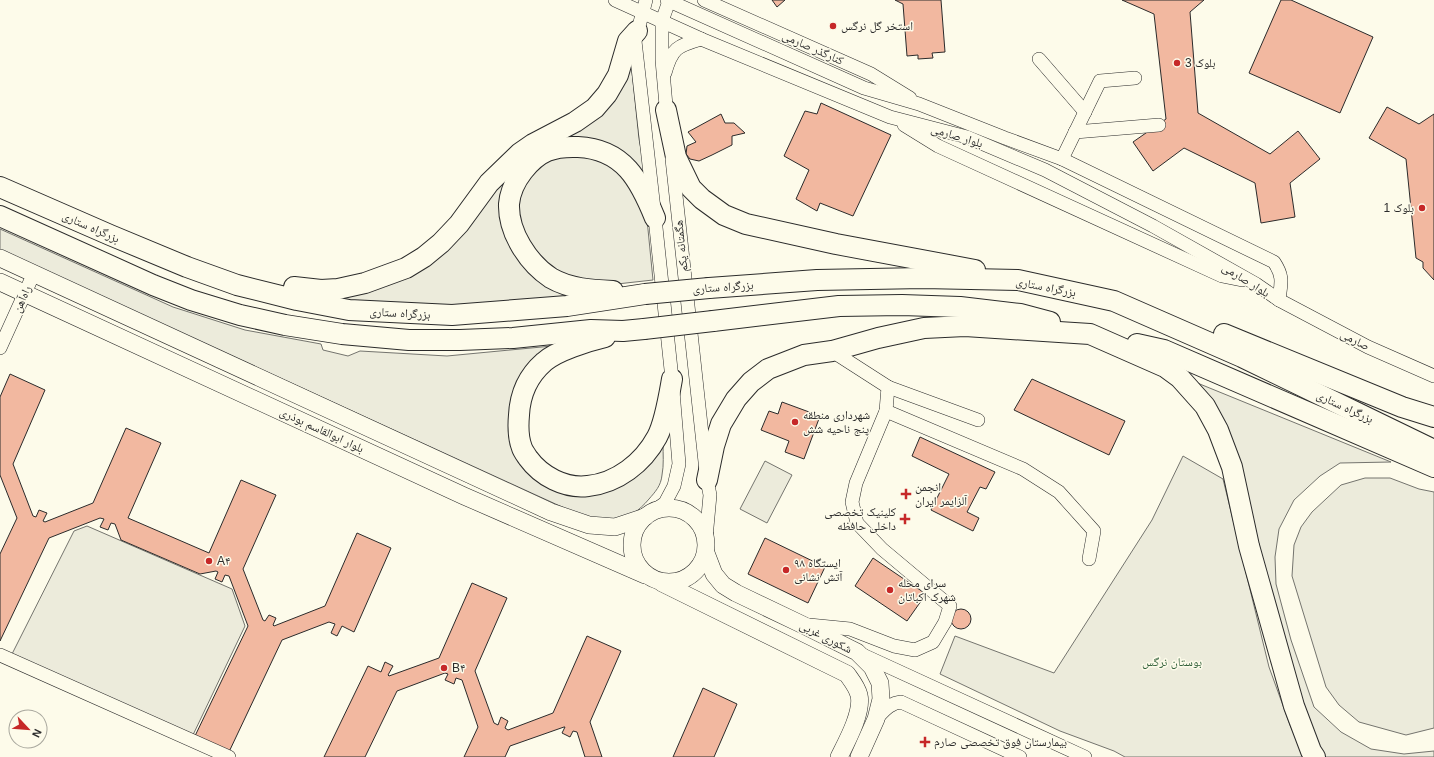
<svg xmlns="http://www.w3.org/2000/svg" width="1434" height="757" font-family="Helvetica,'Noto Naskh Arabic',sans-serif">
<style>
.green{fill:#ecebdb;stroke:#74746e}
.building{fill:#f2b8a0;stroke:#2b2b2b}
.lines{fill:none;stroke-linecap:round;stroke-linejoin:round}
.minor-casing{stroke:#2b2b2b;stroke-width:14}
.major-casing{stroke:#2b2b2b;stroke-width:18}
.highway-casing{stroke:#2b2b2b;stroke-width:22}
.minor{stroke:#fdfbea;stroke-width:13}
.major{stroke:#fdfbea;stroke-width:17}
.highway{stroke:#fdfbea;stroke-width:20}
.highway-bridge-casing{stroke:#2b2b2b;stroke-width:22;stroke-linecap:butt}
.highway-bridge{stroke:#fdfbea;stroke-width:20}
.poi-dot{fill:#c62828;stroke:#fdfbea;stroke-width:1.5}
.labels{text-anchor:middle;stroke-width:3;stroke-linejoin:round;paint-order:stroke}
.poi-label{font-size:12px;fill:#2b2b2b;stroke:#fdfbea;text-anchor:start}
.street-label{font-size:12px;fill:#2b2b2b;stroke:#fdfbea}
.park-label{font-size:12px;fill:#34623c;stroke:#fdfbea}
</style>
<rect width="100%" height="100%" fill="#fdfbea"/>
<g class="green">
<polygon points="630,53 639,139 645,169 643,181 560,133"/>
<polygon points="573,151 612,163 646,209 653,280 599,286 567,278 538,259 516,220 520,186 536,164"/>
<polygon points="507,169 509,234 587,295 461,310 347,303 281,289 397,275"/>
<path d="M0 229 173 307 245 330 321 344 323 350 348 356 360 351 447 356 552 346 511 410 549 482 637 474 648 466 663 444C663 454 664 465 662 475 661 486 655 492 649 499 628 524 613 520 584 517L0 250Z"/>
<polygon points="1190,380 1391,462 1340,463 1320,476 1294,500 1279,529 1275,557 1276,584 1291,640 1314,707 1341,732 1371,749 1404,754 1434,751 1434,757 1323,757 1305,718 1255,540"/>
<polygon points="1183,456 1223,479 1269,667 1290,725 1304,757 1125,757 1114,751 1060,731 940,674 955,636 1054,673 1152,520"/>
<polygon points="765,461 792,475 767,523 740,509"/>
<polygon points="1365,478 1390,478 1419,489 1434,492 1434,728 1406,735 1359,722 1339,705 1326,687 1292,576 1294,545 1301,527 1312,512 1341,485"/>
<polygon points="87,526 232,589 245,626 192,737 12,654 74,531"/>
</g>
<g class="building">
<polygon points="772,0 785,0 777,7"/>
<polygon points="895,0 941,0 945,52 932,53 933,58 918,59 918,55 907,56 903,4"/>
<polygon points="1122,0 1204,0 1190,12 1198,113 1270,154 1298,131 1320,159 1290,183 1295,217 1261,223 1255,183 1184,148 1153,171 1133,142 1166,119 1154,14"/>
<polygon points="1281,0 1291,0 1373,37 1340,113 1249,73"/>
<polygon points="821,103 891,135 853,216 820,203 817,211 796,199 809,170 784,156 805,111 817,114"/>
<polygon points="1387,107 1419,124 1434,114 1434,280 1423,268 1423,262 1416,258 1406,159 1369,138"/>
<polygon points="721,114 725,123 734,123 745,133 732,136 732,145 712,155 699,161 690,159 686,154 687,146 696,142 688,132"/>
<polygon points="10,374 45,390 13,464 33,516 36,517 39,510 47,513 43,521 45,522 93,503 126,428 161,443 128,518 209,553 241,480 276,495 243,569 263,620 265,621 269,615 276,618 273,625 274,626 325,606 357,533 391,548 354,632 342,626 337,636 331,633 335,624 329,622 282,640 228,754 194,738 248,626 229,576 225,575 222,582 215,579 218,572 216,571 200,574 121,540 115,524 111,523 108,530 100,527 104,519 100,518 49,538 0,641 0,554 17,518 0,475 0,397"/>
<polygon points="1032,379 1125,421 1109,455 1014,410"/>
<polygon points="782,402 820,416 804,459 785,452 789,441 761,430 769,411 778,414"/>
<polygon points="920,437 995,472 986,489 980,487 967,512 979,518 973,531 931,510 949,474 912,456"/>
<polygon points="765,538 825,567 808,603 748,574"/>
<polygon points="873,558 926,594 907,621 855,586"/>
<polygon points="472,583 507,598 475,671 494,723 498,725 501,717 508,721 505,728 508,730 553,713 587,636 621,651 590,722 602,757 585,757 577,732 573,731 570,737 562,733 565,727 564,727 510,746 505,757 464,757 478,727 462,680 456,678 454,684 445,680 448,674 445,673 397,691 365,757 324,757 368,666 381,672 385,662 393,666 388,675 389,676 439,658"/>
<circle cx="961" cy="619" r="10"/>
<polygon points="703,688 737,704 714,757 673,757"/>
</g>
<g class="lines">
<defs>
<g id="minor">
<polyline points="615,0 701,39 890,117 967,137 1045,170 1153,226 1256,284 1279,300 1368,347 1434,376"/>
<polyline points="646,0 635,41 655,218 672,379 679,464 674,486 665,503 655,510"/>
<path d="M667 0 864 88 919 104 1005 138 1062 159 1274 262C1284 277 1281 283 1279 300"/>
<polyline points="704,0 871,74 910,98"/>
<polyline points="1039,59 1085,112"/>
<path d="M665 73C672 48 677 46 701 39"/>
<polyline points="667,117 662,60 662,21 669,1"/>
<polyline points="904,125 938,146 1222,276 1242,280"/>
<polyline points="1075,132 1159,125"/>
<polyline points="672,159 707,480 710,495 706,538"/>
<polyline points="1062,159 1100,81 1135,78"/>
<polyline points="0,348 34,273"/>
<polyline points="888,387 978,420"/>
<polyline points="886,411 1023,469 1059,492 1094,531 1089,559"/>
<polyline points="809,625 850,629 894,646 915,650 933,642 945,622 950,606 882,549 857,523 852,502 856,483 886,411 888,387 832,351"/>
<polyline points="0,655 229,757"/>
<polyline points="863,655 1085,757"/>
<path d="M876 719C884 711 890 703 901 702L1020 757"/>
</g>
<g id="major">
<polyline points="0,258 551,512 589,525 615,527 645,517"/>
<polyline points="0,282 464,496 645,575"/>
<circle cx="669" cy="545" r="37"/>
<polyline points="706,553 714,574 723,585 736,593 803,625 857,652 872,667 880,683 881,699 876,719 859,757"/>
<path d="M662 583 847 674C852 681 857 687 859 695 863 712 847 741 839 757"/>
</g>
<g id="highway">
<polyline points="666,110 676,157 691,188 702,199 724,215 746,224 836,244 975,270"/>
<polyline points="0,187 110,235 187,267 237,285 297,300 349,310 452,315 567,306 645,294"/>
<polyline points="0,216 153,285 191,300 240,315 285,325 342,334 409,340 460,340 513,338 591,330 623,331 644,329"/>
<polyline points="294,287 321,290 338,289 365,283 406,268 424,257 441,243 459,224 489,183 520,153 533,144 575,122 595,108 607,94 618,75 628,41 637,31"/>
<polyline points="709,288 817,280 923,278 1018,280 1114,301 1242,357 1434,450"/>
<path d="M613 291C592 290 570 289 551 278 528 263 508 232 509 204 510 192 516 180 523 171 539 151 553 146 578 147 624 149 640 181 655 218"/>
<polyline points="713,321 839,306 902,305 960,307 1020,314 1050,322"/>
<polyline points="1224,334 1402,407 1434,417"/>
<path d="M605 337C588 341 556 351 544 362 528 376 520 395 519 415 518 426 518 438 522 448 523 451 526 455 528 458 541 476 565 489 588 486 617 483 643 463 657 437 665 422 669 396 672 379"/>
<polyline points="1137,344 1164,350 1434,467"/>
<polyline points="707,480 714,446 721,424 736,399 751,382 768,369 804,355 832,351 878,338 924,328 965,326 1090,334 1165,367 1180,378 1205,406 1218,430 1232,467 1249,546 1294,706 1311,751 1315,757"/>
</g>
</defs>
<use href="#minor" class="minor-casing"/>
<use href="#major" class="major-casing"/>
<use href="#highway" class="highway-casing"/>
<use href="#minor" class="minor"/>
<use href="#major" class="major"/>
<use href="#highway" class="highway"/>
<defs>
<g id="highway-bridge">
<polyline points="645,294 709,288"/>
<polyline points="644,329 713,321"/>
</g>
</defs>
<use href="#highway-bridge" class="highway-bridge-casing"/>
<use href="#highway-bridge" class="highway-bridge"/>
</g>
<g class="poi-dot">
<circle cx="833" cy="26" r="4"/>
<circle cx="1177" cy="63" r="4"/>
<circle cx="1422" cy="208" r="4"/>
<circle cx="795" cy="422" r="4"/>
<path d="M904 488h4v4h4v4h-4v4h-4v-4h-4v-4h4z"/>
<path d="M903 513h4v4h4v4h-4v4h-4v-4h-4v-4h4z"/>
<circle cx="209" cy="561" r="4"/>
<circle cx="786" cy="570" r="4"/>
<circle cx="890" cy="590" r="4"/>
<circle cx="444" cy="668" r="4"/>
<path d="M923 736h4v4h4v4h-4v4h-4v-4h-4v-4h4z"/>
</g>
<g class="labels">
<g class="poi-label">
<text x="841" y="30">استخر گل نرگس</text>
<text x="1185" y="67">بلوک 3</text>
<text x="1414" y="212" text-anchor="end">بلوک 1</text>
<text x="803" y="419">شهرداری منطقه<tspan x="803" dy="14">پنج ناحیه شش</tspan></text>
<text x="915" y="491">انجمن<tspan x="915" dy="14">آلزایمر ایران</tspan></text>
<text x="896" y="516" text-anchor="end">کلینیک تخصصی<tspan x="896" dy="14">داخلی حافظه</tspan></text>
<text x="217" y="565">A۴</text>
<text x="794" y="567">ایستگاه ۹۸<tspan x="794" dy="14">آتش نشانی</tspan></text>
<text x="898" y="587">سرای محله<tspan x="898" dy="14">شهرک اکباتان</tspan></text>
<text x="452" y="672">B۴</text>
<text x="934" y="746">بیمارستان فوق تخصصی صارم</text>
</g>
<g class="street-label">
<text transform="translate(813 48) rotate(24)" y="4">کنارگذر صارمی</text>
<text transform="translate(957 136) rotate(17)" y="4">بلوار صارمی</text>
<text transform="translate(91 227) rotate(24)" y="4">بزرگراه ستاری</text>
<text transform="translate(681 246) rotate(-96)" y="4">هگمتانه یکم</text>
<text transform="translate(1246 280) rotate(32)" y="4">بلوار صارمی</text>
<text transform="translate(723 287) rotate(-4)" y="4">بزرگراه ستاری</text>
<text transform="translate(1046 287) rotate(11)" y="4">بزرگراه ستاری</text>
<text transform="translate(22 299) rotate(-66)" y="4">راه‌آهن</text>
<text transform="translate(400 313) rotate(3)" y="4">بزرگراه ستاری</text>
<text transform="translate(1355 340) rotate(27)" y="4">صارمی</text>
<text transform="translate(1345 407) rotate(25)" y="4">بزرگراه ستاری</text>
<text transform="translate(322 430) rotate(25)" y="4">بلوار ابوالقاسم بوذری</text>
<text transform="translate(826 637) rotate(27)" y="4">شکوری غربی</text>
</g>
<g class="park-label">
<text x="1172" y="666">بوستان نرگس</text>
</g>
</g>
<g transform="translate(28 729) rotate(116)"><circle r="19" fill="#fdfbea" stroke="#a9a89e"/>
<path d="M0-3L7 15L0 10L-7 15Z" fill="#c62828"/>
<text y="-6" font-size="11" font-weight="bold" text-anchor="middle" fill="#2b2b2b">N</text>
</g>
</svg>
